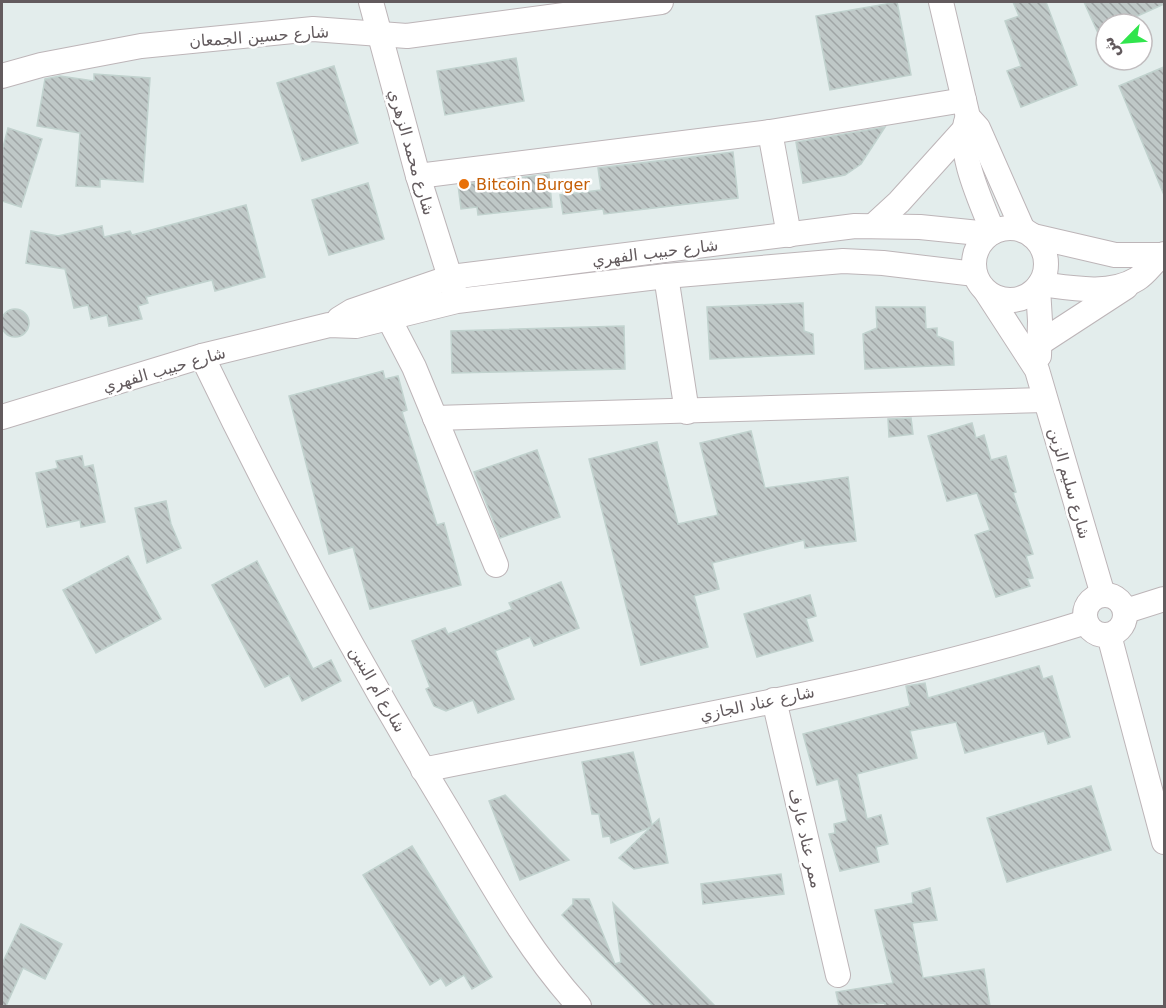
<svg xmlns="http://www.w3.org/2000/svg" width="1166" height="1008" font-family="'DejaVu Sans',Cairo,sans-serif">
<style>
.building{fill:url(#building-back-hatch);stroke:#c1d2ce;stroke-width:1.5}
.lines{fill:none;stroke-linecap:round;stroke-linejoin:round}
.minor-casing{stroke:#bdb5b8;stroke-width:26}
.minor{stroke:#fff;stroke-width:24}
.food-dot{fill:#e8710a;stroke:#fff;stroke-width:2}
.labels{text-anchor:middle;stroke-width:5;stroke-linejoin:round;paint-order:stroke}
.street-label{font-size:16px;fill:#635b5e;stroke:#fff}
.food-label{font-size:16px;fill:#c56008;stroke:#fff;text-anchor:start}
</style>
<defs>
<pattern id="building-back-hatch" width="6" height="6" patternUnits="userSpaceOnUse" patternTransform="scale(1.5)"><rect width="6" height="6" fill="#bfc8c7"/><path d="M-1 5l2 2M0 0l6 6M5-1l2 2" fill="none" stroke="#9fa5a5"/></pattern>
</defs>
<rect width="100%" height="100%" fill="#e3edec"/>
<g class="building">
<polygon points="897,2 911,75 830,90 816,16"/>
<polygon points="1013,2 1046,2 1077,85 1021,107 1007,71 1021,66 1005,21 1019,16"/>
<polygon points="1084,2 1164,2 1164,4 1120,24 1106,24 1106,30 1098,33"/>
<polygon points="516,58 524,101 445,115 437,71"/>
<polygon points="334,66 358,143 302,161 277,83"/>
<polygon points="1164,67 1164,195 1119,86"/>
<polygon points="94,74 150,78 143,182 100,179 100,187 76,186 80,133 37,126 45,79 60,76 94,81"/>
<polygon points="885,127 861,164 845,175 803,183 796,142"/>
<polygon points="8,128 42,139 21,207 2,201 2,151"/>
<polygon points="733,152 738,198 604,214 603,209 563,214 560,195 601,190 598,168"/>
<polygon points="549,174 552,207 478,215 477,207 461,209 458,185"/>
<polygon points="368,183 384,239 329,255 312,200"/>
<polygon points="246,205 265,277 215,291 212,280 146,297 148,303 138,306 142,319 109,326 107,315 91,319 88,305 74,308 65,269 26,263 31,231 58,236 102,226 104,237 130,231 132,235"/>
<polygon points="803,303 804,331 813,334 814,354 710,359 707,307"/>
<polygon points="876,307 925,307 926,329 937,328 937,336 953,342 954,365 865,369 863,334 877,328"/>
<circle cx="15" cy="323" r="14"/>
<polygon points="624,326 625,369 452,373 451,331"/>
<polygon points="383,371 385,379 398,376 407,410 402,412 437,525 444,523 461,585 370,609 353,547 329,554 289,396"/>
<polygon points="911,418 913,434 889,437 888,419"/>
<polygon points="972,423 976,438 984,435 991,460 1006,456 1016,492 1013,493 1033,554 1026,556 1033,578 1027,579 1030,586 996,597 975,535 990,530 977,493 947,501 928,436"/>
<polygon points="751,431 765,488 848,477 856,541 805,548 804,540 712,563 719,589 694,596 708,647 641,665 589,459 657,442 678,524 718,515 700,443"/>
<polygon points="537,450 560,517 500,538 474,472"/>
<polygon points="82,456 84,467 93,465 105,522 81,527 80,520 47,527 36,473 58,468 56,461"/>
<polygon points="166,501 171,524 181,548 147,563 135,508"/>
<polygon points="128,556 161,619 96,653 63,590"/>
<polygon points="257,561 313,669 331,660 341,681 302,701 289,675 265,687 212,585"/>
<polygon points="561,582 579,628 534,646 530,637 495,651 514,699 478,713 473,700 446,711 434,706 426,689 430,687 412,641 445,628 448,634 512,609 509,603"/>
<polygon points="810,595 816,616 806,619 813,641 757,657 744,614"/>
<polygon points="1039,666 1043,679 1052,676 1070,737 1048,744 1044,731 965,753 956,722 910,731 917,758 857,774 867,819 881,815 888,844 876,847 879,862 840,871 829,834 835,833 834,824 847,821 838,779 817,785 803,734 910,706 906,686 925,683 928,698"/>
<polygon points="633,752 652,825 659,819 668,863 634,869 619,858 651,827 611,843 610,836 603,837 599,814 592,814 582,762"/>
<polygon points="1091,786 1111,850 1007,882 987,818"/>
<polygon points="505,795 549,840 569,860 520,880 489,801"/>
<polygon points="412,846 492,977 472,989 464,975 446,986 441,978 430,985 363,875"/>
<polygon points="781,874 784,894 703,904 701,884"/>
<polygon points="930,888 937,920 912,923 923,978 984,969 990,1006 885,1006 885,1003 839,1006 836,992 893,983 875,910 913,903 912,893"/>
<polygon points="573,899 589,899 615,964 621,962 613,903 715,1006 653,1006 562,915 573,904"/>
<polygon points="21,924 62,944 45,979 23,968 6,1006 2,1006 2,964"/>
</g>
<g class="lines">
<defs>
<g id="minor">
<polyline points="371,2 418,176 454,290"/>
<polyline points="941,2 968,117 978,128 1023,230"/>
<polyline points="2,76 41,65 141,46 313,29 407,36 661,2"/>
<path d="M967 119C956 149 981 202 993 232"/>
<polyline points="770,132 789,235"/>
<polyline points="418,176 770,132 964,100"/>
<polyline points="874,225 899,202 963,131"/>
<circle cx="1010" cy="264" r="36"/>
<polyline points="1033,236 1115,255 1161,255"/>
<polyline points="666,276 687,412"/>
<path d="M1040 284C1071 288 1109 296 1137 279 1148 272 1154 260 1164 254"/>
<polyline points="1038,288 1040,321 1039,356"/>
<polyline points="987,293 1037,370 1103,595"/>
<polyline points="388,317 414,367 496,565"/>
<polyline points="339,319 352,311 451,277 855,226 920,227 989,234"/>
<polyline points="1040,343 1126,287"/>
<path d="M202 356C276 510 357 660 446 807 487 875 525 947 579 1006"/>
<polyline points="2,417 202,356 329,325 356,326 457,301 666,276 843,261 883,263 975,274"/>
<polyline points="435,418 1045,400"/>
<circle cx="1105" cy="615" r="20"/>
<polyline points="1126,611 1164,599"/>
<polyline points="1109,635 1164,842"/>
<polyline points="774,700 838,975"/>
<path d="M423 770C645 725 870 690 1086 622"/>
</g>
</defs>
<use href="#minor" class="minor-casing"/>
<use href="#minor" class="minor"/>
</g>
<circle class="food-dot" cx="464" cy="184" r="6"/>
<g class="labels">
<g class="street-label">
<text transform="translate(259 36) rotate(-4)" y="6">شارع حسين الجمعان</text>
<text transform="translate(412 152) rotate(74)" y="6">شارع محمد الزهري</text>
<text transform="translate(655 252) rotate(-7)" y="6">شارع حبيب الفهري</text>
<text transform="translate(164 369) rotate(-16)" y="6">شارع حبيب الفهري</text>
<text transform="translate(1070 483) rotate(74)" y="6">شارع سليم الزبن</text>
<text transform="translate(378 689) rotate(60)" y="6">شارع أم البنين</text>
<text transform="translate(757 703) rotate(-12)" y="6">شارع عناد الجازي</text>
<text transform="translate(806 838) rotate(77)" y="6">ممر عناد عارف</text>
</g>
<g class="food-label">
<text x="476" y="190">Bitcoin Burger</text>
</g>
</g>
<rect width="1166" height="1008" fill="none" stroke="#635b5e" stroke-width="6"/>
<g transform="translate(1124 42) rotate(245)"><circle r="28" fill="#ffffff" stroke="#c1bdbf" stroke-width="1.5"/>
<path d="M0-4.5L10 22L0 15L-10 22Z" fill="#31e54d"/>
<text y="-9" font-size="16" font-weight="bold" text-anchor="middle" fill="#635b5e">ش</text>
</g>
</svg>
